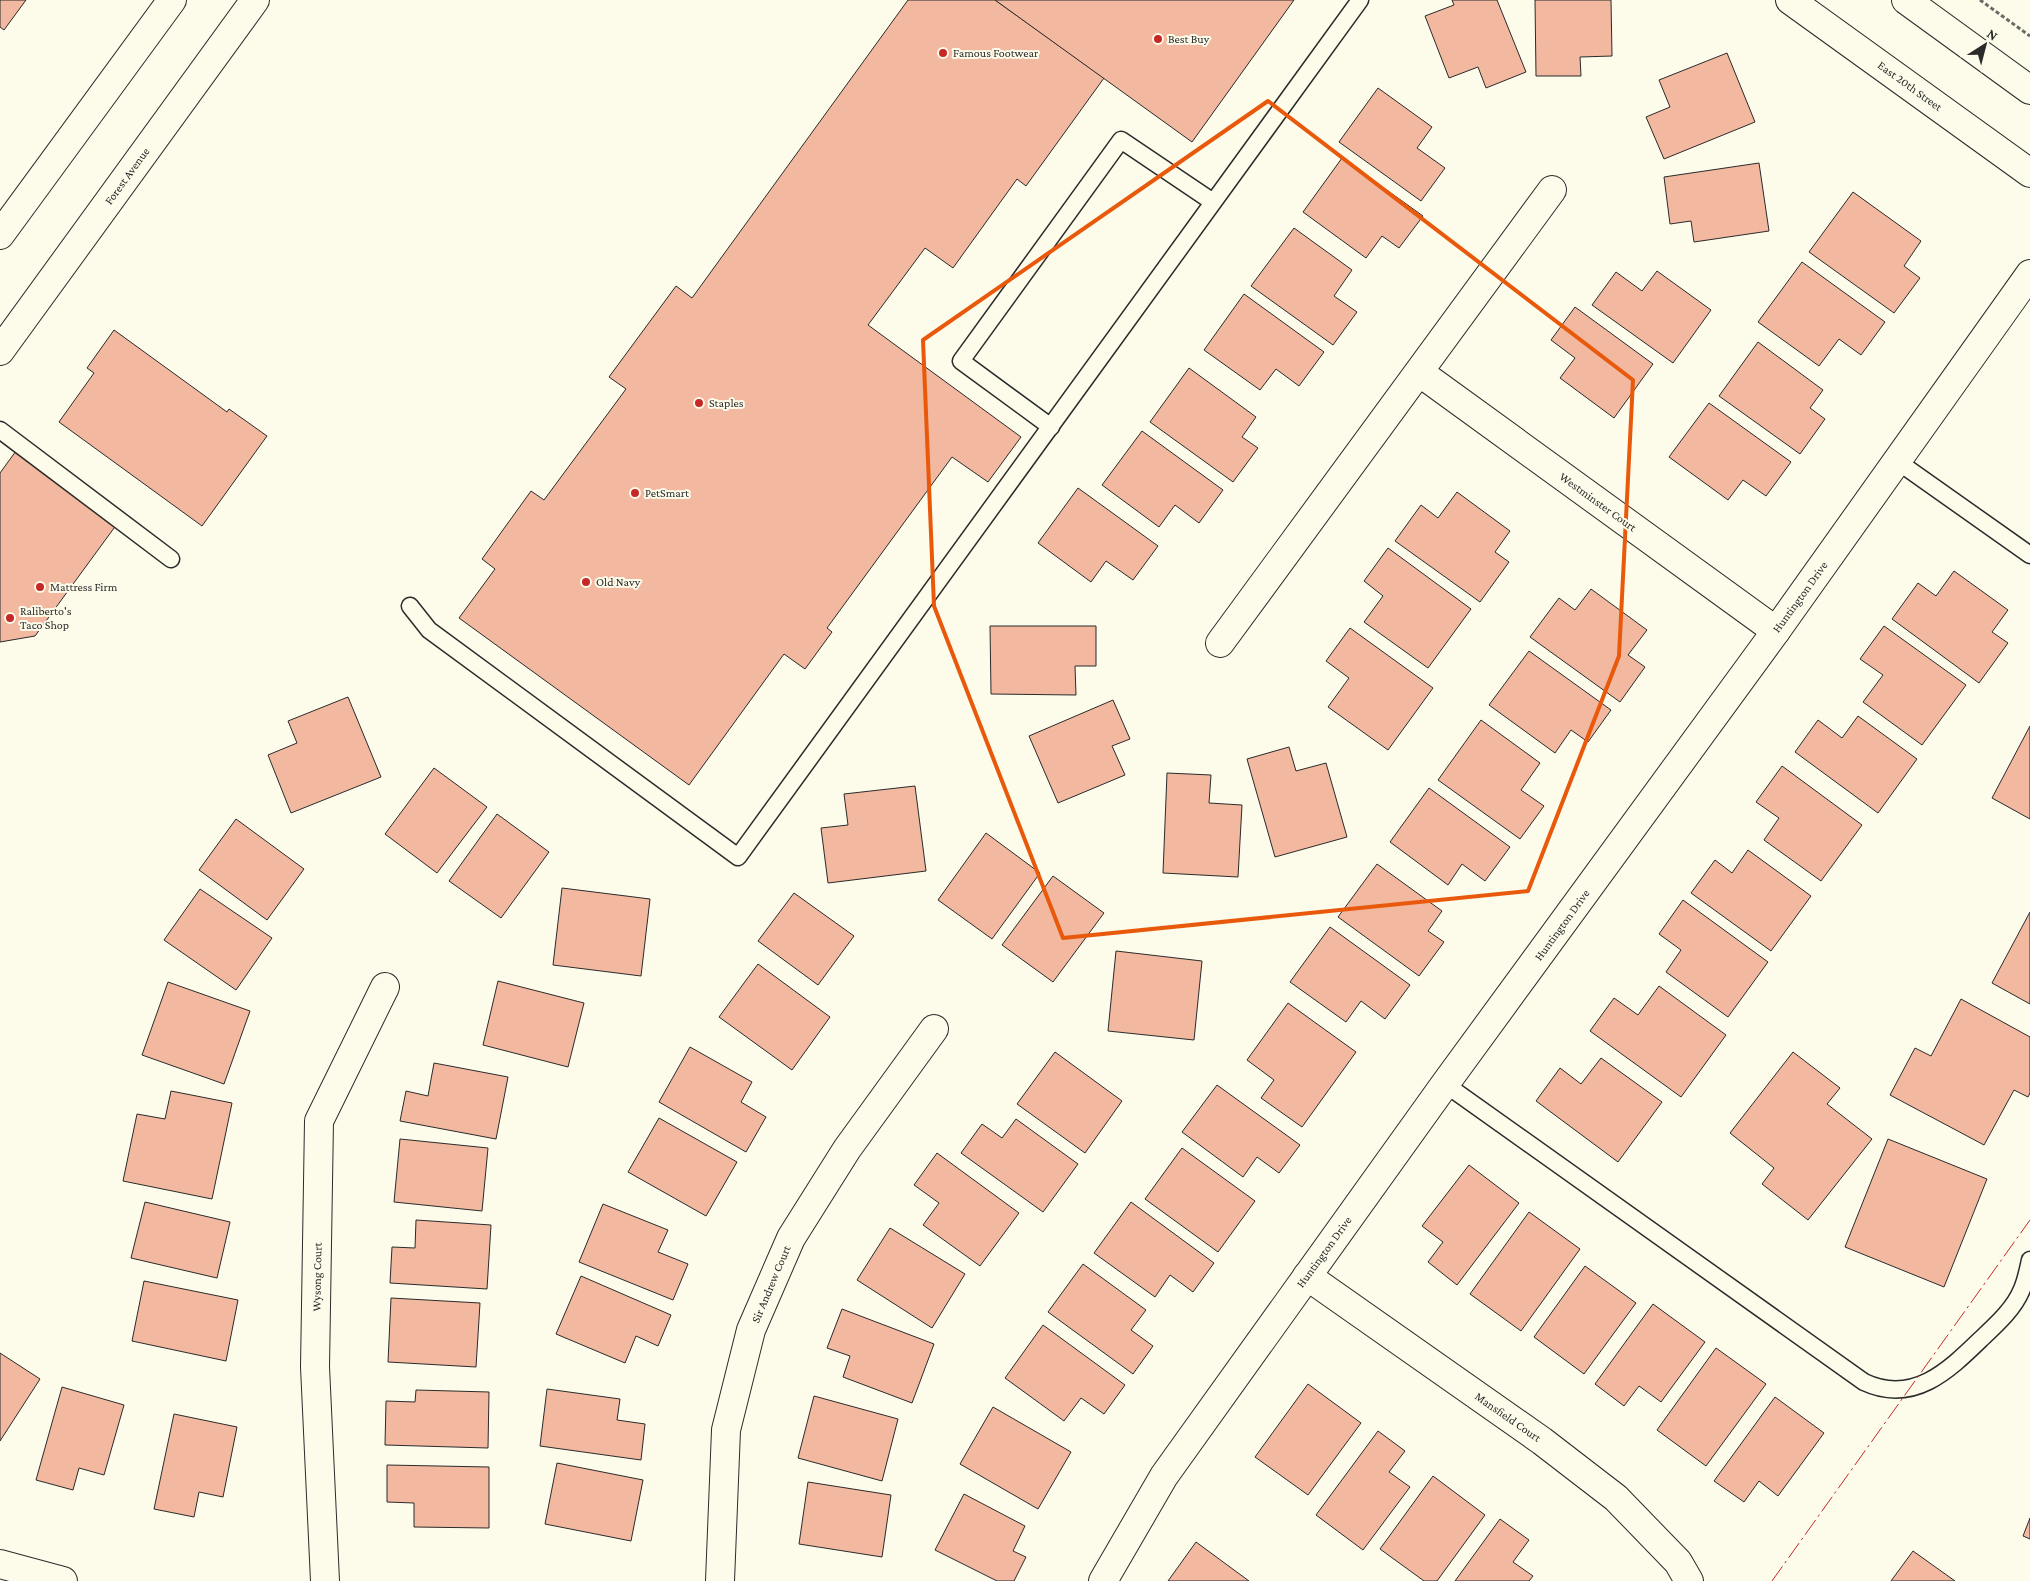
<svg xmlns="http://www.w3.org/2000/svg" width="2030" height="1581" font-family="'Crimson Pro',serif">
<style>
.building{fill:#f2b8a0;stroke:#2b2b2b}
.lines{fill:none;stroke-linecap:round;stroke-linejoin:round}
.lane-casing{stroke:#2b2b2b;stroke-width:19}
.street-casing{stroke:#2b2b2b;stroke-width:30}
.secondary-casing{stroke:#2b2b2b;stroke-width:30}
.path{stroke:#6a6964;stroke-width:3;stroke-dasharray:4 2.5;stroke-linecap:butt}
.lane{stroke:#fdfbea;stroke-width:16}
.street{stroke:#fdfbea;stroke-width:28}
.secondary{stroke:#fdfbea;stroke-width:28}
.power{stroke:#c62828;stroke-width:1;stroke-dasharray:18 4 2.5 4;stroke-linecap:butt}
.marked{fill:none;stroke:#e8590c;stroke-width:4;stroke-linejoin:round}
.poi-dot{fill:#c62828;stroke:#fdfbea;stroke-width:2}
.labels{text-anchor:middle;stroke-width:4;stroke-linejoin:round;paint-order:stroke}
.poi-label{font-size:12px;fill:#2b2b2b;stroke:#fdfbea;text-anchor:start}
.street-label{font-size:12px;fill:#2b2b2b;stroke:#fdfbea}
</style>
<rect width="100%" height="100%" fill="#fdfbea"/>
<g class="building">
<polygon points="0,0 26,0 4,30 0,27"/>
<polygon points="908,0 995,0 1104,78 1026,186 1017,179 953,268 925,248 868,325 1021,437 988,482 952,457 827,628 832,632 805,669 784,654 689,785 459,618 495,569 482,559 531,491 544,500 626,389 609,377 676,286 692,298"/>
<polygon points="995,0 1294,0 1192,142"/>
<polygon points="1452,0 1497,0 1526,72 1486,88 1478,67 1449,78 1425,16 1454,5"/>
<polygon points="1535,0 1611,0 1612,56 1580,57 1581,76 1536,76"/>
<polygon points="1727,53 1755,122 1664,159 1646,117 1670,107 1659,80"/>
<polygon points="1378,88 1432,127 1417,148 1445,168 1421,201 1339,142"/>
<polygon points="1342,158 1423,216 1399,248 1382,236 1366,258 1303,212"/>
<polygon points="1759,163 1769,231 1694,242 1691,221 1670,224 1664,177"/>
<polygon points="1853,192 1921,241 1904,266 1920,278 1894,313 1809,252"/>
<polygon points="1294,228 1352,270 1334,296 1357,312 1333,345 1251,286"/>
<polygon points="1802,262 1885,322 1861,355 1839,339 1819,366 1758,322"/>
<polygon points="1657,271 1711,310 1673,363 1592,305 1616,272 1642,291"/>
<polygon points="1244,294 1324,352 1299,386 1276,369 1260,390 1204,350"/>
<polygon points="1575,307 1653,364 1614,418 1560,378 1575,358 1551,340"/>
<polygon points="114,330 227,412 229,409 267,436 202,526 59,422 94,373 87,368"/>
<polygon points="1758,342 1823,390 1810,408 1825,419 1800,454 1719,396"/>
<polygon points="1189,368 1256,417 1242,437 1258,448 1233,482 1150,422"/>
<polygon points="1709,403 1791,462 1766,496 1743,480 1728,500 1669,457"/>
<polygon points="1142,431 1223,490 1199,523 1175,505 1159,527 1102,485"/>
<polygon points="16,451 117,524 35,636 0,642 0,473"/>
<polygon points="1078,488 1158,546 1133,580 1106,561 1091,582 1038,543"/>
<polygon points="1457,492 1510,531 1495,552 1509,562 1480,602 1395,541 1421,505 1438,518"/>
<polygon points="1388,548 1471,609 1428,668 1364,622 1383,596 1364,581"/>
<polygon points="1954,571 2008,610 1992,632 2008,643 1979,683 1892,619 1918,583 1936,596"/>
<polygon points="1591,589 1647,630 1628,655 1645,667 1620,702 1530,637 1559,598 1575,610"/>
<polygon points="990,626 1096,626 1096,666 1075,666 1076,695 991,694"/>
<polygon points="1884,626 1966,685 1922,745 1863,702 1883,675 1860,659"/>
<polygon points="1350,628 1433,688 1388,750 1328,707 1349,678 1326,661"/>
<polygon points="1529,651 1611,710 1588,742 1571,730 1555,753 1489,705"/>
<polygon points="348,697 381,777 291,813 268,755 297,743 288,721"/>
<polygon points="1113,700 1130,739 1112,746 1125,775 1058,803 1029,736"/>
<polygon points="1858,716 1917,759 1878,813 1795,752 1818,720 1842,738"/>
<polygon points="1481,720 1540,763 1521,790 1544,806 1520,839 1438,780"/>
<polygon points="2030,726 2030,819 1992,798"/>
<polygon points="1289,747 1296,771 1326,763 1347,837 1275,857 1247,759"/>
<polygon points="1782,766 1862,825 1821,881 1764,840 1779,818 1756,802"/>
<polygon points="434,768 487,807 437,873 385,834"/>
<polygon points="1167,773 1211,775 1209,803 1242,805 1238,877 1163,873"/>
<polygon points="915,786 926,871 828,883 821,828 848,825 844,794"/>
<polygon points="1429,788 1510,847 1485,881 1462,864 1448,885 1390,842"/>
<polygon points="497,814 549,852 501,918 449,881"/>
<polygon points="236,819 304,869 267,920 199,870"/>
<polygon points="986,833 1040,873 992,939 938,900"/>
<polygon points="1748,850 1811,896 1771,951 1691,893 1715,860 1732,873"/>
<polygon points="1377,864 1442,911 1428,931 1444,942 1419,976 1338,917"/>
<polygon points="1053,876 1104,913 1053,982 1002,945"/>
<polygon points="562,888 650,899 641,976 553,965"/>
<polygon points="200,889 272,938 236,990 164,940"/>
<polygon points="794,893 854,936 818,985 758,941"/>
<polygon points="1683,900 1768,962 1728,1017 1666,972 1681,950 1659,934"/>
<polygon points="2030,912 2030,1004 1992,983"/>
<polygon points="1330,927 1410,985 1385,1019 1361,1001 1346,1022 1290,982"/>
<polygon points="1116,951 1202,961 1194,1040 1108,1031"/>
<polygon points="758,964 830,1017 792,1070 719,1017"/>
<polygon points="498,981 584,1003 568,1067 483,1045"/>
<polygon points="168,982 250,1011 224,1084 142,1055"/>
<polygon points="1659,986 1726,1035 1681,1097 1590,1031 1614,998 1638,1015"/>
<polygon points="1961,999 2030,1037 2030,1093 2028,1097 2014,1090 1984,1145 1890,1095 1915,1048 1931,1056"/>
<polygon points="1288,1003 1356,1052 1302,1127 1261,1098 1274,1080 1247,1060"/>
<polygon points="690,1047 752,1082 741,1102 766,1117 746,1152 659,1102"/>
<polygon points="1055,1052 1122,1101 1085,1153 1017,1104"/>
<polygon points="1793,1052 1840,1088 1827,1104 1872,1139 1808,1220 1762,1184 1774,1168 1730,1133"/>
<polygon points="1601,1058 1662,1102 1618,1162 1536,1101 1560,1068 1581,1084"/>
<polygon points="434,1063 508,1077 496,1139 400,1121 406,1091 428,1096"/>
<polygon points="1217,1085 1300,1145 1279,1173 1257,1157 1243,1177 1182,1132"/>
<polygon points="171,1091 232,1103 212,1199 123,1181 137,1114 165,1119"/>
<polygon points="659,1118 737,1162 706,1216 628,1172"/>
<polygon points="1016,1119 1078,1164 1043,1212 961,1153 982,1124 1002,1138"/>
<polygon points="400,1139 488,1148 482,1211 394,1202"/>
<polygon points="1888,1139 1987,1179 1944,1287 1845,1247"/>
<polygon points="1182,1148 1255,1201 1218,1252 1145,1199"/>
<polygon points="937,1153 1019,1213 980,1266 923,1225 939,1203 914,1185"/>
<polygon points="1469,1165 1519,1203 1457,1285 1428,1262 1443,1242 1422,1226"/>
<polygon points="145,1202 230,1222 217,1278 131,1258"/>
<polygon points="1131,1202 1214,1263 1193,1292 1170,1275 1155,1297 1094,1253"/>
<polygon points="603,1204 668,1230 658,1252 688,1264 673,1300 579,1262"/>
<polygon points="1529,1212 1580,1249 1521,1331 1470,1294"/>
<polygon points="416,1220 491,1225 487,1289 390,1283 392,1247 415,1248"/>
<polygon points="890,1228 965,1274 932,1328 857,1280"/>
<polygon points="1083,1264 1146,1310 1131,1330 1153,1346 1133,1374 1048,1312"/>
<polygon points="1585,1266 1636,1303 1584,1374 1534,1337"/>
<polygon points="581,1276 671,1315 658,1346 636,1336 625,1363 556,1334"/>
<polygon points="144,1281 238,1300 226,1361 132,1341"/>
<polygon points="391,1298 480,1303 476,1367 388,1362"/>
<polygon points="1653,1304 1705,1342 1661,1402 1639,1386 1624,1406 1595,1384"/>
<polygon points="842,1309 934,1344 912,1403 843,1377 850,1356 827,1348"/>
<polygon points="1043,1325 1125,1385 1104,1414 1081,1398 1064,1421 1005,1378"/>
<polygon points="1716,1348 1766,1384 1706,1466 1657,1430"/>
<polygon points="0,1353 40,1379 0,1441"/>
<polygon points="1308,1384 1361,1423 1308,1495 1255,1457"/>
<polygon points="62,1387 124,1405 104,1475 79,1468 73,1490 36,1480"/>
<polygon points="547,1389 620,1399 617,1420 645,1424 641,1460 540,1446"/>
<polygon points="416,1390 489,1392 488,1448 385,1445 386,1401 415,1402"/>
<polygon points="814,1396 898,1419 882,1481 798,1458"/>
<polygon points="1775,1397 1824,1433 1778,1496 1759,1481 1744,1502 1714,1481"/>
<polygon points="993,1407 1071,1452 1038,1509 960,1464"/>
<polygon points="174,1414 237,1427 223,1497 199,1492 194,1517 154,1509"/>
<polygon points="1378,1431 1405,1451 1389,1472 1410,1487 1363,1550 1316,1515"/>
<polygon points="557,1463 643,1480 631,1541 545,1524"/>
<polygon points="387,1465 489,1467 489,1528 414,1527 414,1503 387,1502"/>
<polygon points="1433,1476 1485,1515 1437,1581 1424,1581 1380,1549"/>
<polygon points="808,1482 891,1495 882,1557 799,1544"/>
<polygon points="964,1494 1025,1526 1013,1551 1026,1557 1014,1581 997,1581 935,1550"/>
<polygon points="2030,1518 2030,1539 2023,1536"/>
<polygon points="1500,1519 1529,1540 1513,1562 1533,1576 1529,1581 1455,1581"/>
<polygon points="1196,1542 1249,1581 1168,1581"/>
<polygon points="1913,1551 1955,1581 1891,1581"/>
</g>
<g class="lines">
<defs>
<g id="lane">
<polyline points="1051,427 961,361 1121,140 1213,202"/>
<polyline points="0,430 171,559"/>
<polyline points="1897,461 2030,555"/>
<polyline points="410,606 429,630 738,857 1360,0"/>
<path d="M1445 1084 1864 1382C1913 1405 1948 1371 1981 1339 1996 1325 2014 1309 2022 1289 2026 1280 2028 1269 2030 1260"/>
</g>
<g id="street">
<polyline points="1419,372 1776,631"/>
<polyline points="1220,643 1552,190"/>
<polyline points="1307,1276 1542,1441 1616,1498 1678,1562 1689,1581"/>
<polyline points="0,1564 63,1581"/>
<polyline points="325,1581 315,1367 319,1121 385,987"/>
<polyline points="720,1581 726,1430 751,1330 791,1238 847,1149 934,1029"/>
<polyline points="1103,1581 1164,1476 1445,1084 1776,631 2030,274"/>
</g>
<g id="secondary">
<polyline points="1790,0 2030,173"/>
<polyline points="1906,0 2030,90"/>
<polyline points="0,235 172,0"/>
<polyline points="0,351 255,0"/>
</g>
</defs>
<use href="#lane" class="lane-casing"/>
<use href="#street" class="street-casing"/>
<use href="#secondary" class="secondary-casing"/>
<polyline class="path" points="1980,0 2030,36"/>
<use href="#lane" class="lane"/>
<use href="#street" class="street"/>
<use href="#secondary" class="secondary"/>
<polyline class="power" points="1772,1581 2030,1220"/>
</g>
<path class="marked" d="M1268 101 1633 380 1619 656 1528 891 1063 938 934 606 923 340Z"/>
<g class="poi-dot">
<circle cx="1158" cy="39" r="5"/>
<circle cx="943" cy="53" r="5"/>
<circle cx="699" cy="403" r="5"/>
<circle cx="635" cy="493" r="5"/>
<circle cx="586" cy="582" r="5"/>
<circle cx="40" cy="587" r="5"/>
<circle cx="10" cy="618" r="5"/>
</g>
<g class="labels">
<g class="poi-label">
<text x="1168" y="43">Best Buy</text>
<text x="953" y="57">Famous Footwear</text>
<text x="709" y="407">Staples</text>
<text x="645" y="497">PetSmart</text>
<text x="596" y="586">Old Navy</text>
<text x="50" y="591">Mattress Firm</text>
<text x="20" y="615">Raliberto's<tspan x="20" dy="14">Taco Shop</tspan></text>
</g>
<g class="street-label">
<text transform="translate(1910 86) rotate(36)" y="4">East 20th Street</text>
<text transform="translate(127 176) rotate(-54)" y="4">Forest Avenue</text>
<text transform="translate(1598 502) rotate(36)" y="4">Westminster Court</text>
<text transform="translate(1800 597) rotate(-54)" y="4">Huntington Drive</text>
<text transform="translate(1562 925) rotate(-54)" y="4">Huntington Drive</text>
<text transform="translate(1324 1252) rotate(-54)" y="4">Huntington Drive</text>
<text transform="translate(317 1277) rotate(-89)" y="4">Wysong Court</text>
<text transform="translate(771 1284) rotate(-67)" y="4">Sir Andrew Court</text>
<text transform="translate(1508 1417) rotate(35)" y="4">Mansfield Court</text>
</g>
</g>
<g transform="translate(1985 45) rotate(36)" stroke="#fdfbea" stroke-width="4" paint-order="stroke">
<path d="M0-4L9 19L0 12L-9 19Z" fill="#2b2b2b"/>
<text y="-8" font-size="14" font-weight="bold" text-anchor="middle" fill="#2b2b2b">N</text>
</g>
</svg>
